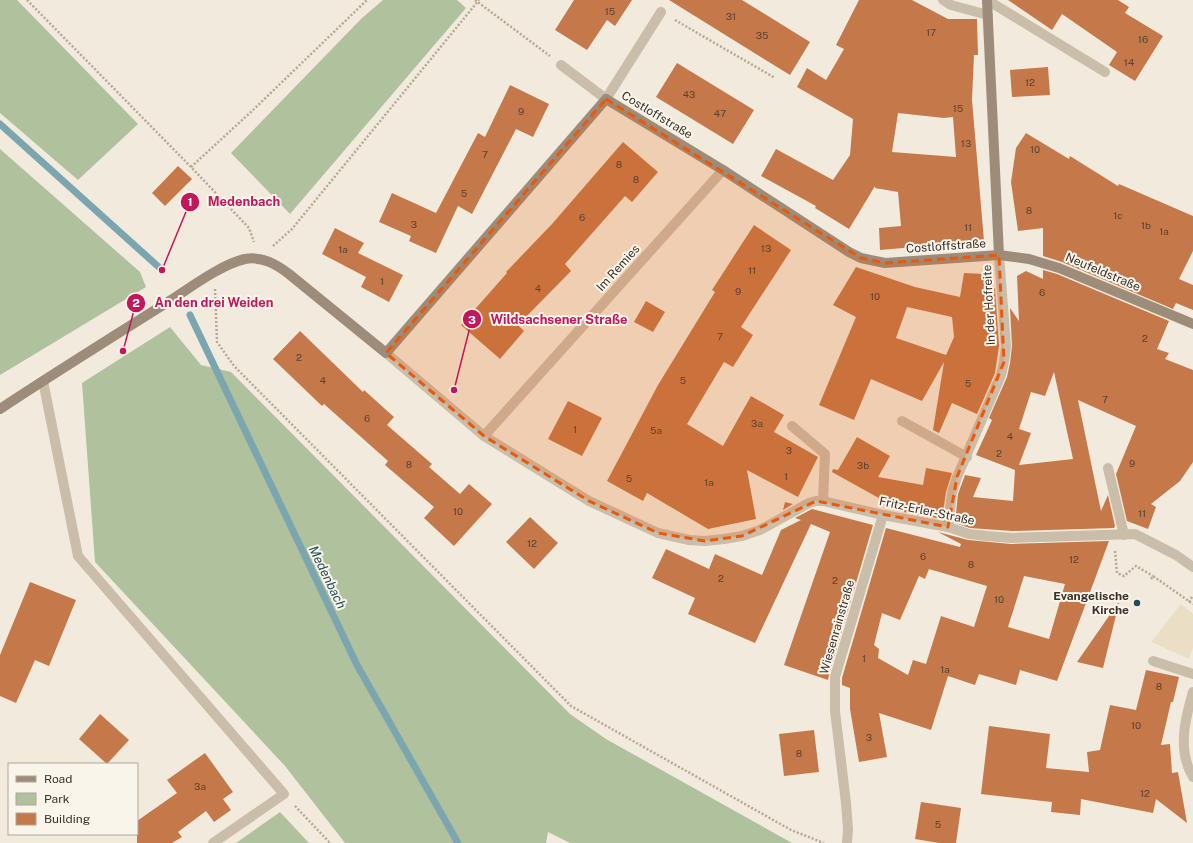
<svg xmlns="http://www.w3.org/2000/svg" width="1193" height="843" font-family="'Public Sans',sans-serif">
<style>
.green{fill:#b0c19d}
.plaza{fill:#eadfc4}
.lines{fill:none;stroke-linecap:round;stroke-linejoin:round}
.stream{stroke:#7ca6af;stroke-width:7}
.building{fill:#c57849;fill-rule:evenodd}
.path{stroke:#b6a793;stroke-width:2.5;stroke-dasharray:2 2;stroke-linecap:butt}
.lane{stroke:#cabda9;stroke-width:10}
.street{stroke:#cabda9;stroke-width:10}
.secondary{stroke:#9e8c7a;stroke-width:10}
.marked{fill:#e8590c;fill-opacity:0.2;stroke:#e8590c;stroke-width:3;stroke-dasharray:8 5;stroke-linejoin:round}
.poi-dot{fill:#1f4d59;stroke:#faf5ea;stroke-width:1.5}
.labels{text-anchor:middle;stroke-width:4;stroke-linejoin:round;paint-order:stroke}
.number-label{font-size:10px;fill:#5b4231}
.street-label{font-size:12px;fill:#383029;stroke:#faf5ea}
.poi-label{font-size:12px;font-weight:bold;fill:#383029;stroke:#faf5ea;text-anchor:end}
.water-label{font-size:13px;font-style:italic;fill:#1f4d59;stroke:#faf5ea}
.leader{fill:none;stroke:#c2185b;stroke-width:1.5}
.callout-dot{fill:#c2185b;stroke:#faf5ea;stroke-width:1.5}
.mark-label{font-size:12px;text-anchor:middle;font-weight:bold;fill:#fff}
.callout-label{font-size:13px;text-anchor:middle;font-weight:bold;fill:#c2185b;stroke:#faf5ea;stroke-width:4;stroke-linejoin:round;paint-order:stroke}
</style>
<rect width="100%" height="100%" fill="#f2ebdd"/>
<g class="green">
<polygon points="0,0 17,0 138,124 78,180 0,113"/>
<polygon points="383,0 457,0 466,8 290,214 231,153 362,18"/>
<polygon points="0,149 140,272 146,287 0,375"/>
<polygon points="170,327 201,365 231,372 570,714 606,739 792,843 570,843 548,832 546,843 345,843 285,766 95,562 82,383"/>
<polygon points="280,812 309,843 236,843"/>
</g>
<polygon class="plaza" points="1181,604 1193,614 1193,648 1189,659 1151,642"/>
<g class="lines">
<g class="stream">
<polyline points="0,124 162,270"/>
<polyline points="190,315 357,665 458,843"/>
</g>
</g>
<g class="building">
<polygon points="574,0 632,0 615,26 607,20 587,50 555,30"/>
<polygon points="669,0 742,0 810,42 790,75"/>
<path d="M859 0H912L948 19H977L978 55H974L972 100 984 241 880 250 879 228 901 226 898 192 875 188V186L849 229 815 208 816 206 761 176 776 149 833 180 850 155 853 119 797 87 807 68 826 80 844 49 836 45ZM898 113 944 118 953 117 956 157 892 152Z"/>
<polygon points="1008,0 1118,0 1129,7 1125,13 1163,36 1135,81 1109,65 1117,52 1062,14 1052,30"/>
<polygon points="677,63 754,110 733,144 656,97"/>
<polygon points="1048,67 1050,95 1012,97 1010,70"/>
<polygon points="510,85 549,104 533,137 516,129 472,214 458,206 436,253 409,241 411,236 379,222 392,193 436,213 478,133 485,137"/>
<polygon points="1026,133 1069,159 1070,156 1118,186 1119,184 1193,216 1193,251 1179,279 1193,285 1193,310 1176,303 1173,309 1062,262 1043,256 1043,228 1018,231 1011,182 1016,148"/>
<polygon points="623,142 658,172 632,202 625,196 565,264 571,271 518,325 524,331 500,359 461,325 507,273 506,272 552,224"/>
<polygon points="178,166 192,179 165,206 152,193"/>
<polygon points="754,225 791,250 741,327 753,335 733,367 724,362 687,424 723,446 751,396 784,415 774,432 818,457 798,497 747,470 756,519 708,529 647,493 643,501 607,481 658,385 715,292 712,290"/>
<polygon points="335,228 364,243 358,253 403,275 389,302 361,287 366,277 322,254"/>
<path d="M856 267 915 287 960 297 964 273 984 274 995 289 999 346 995 373 977 414 952 403 939 433 933 430 944 362 922 401 871 379 854 420 819 405 856 317 833 305ZM907 307 952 317 954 337 946 355 896 338Z"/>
<path d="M1043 270 1057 274 1169 321 1157 349 1169 353 1165 359 1193 370V462L1180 481 1151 504 1156 507 1148 529 1127 521 1116 474 1136 426 1078 400 1101 511 1108 495 1115 526 1114 528 1012 531 970 528 955 523 958 494 965 475 981 478 973 497 1013 501 1015 470 976 455 992 420 989 418 1007 377 1010 363 1012 346 1010 308 1019 321 1017 276 1026 271 1043 279ZM1054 372 1073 459 1019 465 1031 433 1019 429 1031 392 1045 396Z"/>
<polygon points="646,301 665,312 653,332 634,322"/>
<polygon points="300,331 363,392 364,390 394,417 387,425 432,464 429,467 460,494 469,484 492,504 454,546 424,518 434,507 385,465 388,461 324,404 322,406 273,359"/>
<polygon points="568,401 602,418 582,456 548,439"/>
<polygon points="857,437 890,456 878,477 923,485 926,468 952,473 946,492 942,519 904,512 832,472 833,469 838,470"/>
<polygon points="785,502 793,504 783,510"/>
<polygon points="812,509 873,525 829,675 828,680 784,665 830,532 811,524 755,643 688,614 695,598 652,578 666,549 709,569 715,554 762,575 781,530 801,520 795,518"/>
<polygon points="530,517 558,543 534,569 506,542"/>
<path d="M886 528 960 547 961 544 938 532 968 540 1011 544 1109 541 1057 681 1020 670 1016 685 979 674 975 685 948 676 931 730 879 713 887 757 859 762 850 709V688L842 685V678ZM929 569 987 586 974 627 941 616 926 664 913 660 908 675 878 658 879 649 874 645 882 613 900 620 919 576 925 579ZM1024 576 1065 584 1049 639 1008 627Z"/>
<polygon points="30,582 76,600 49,666 35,660 16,703 0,696 0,655"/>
<polygon points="1118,603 1119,603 1103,668 1077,662"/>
<polygon points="1146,670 1179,677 1173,702 1171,702 1161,745 1170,744 1172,773 1178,772 1187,823 1156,799 1153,813 1081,799 1080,815 1051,812 1052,802 981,794 989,726 1050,734 1046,768 1089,772 1087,752 1100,750 1110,705 1136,710"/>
<polygon points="100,714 129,740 107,764 79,739"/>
<polygon points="814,730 819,772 784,776 779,734"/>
<polygon points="205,753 233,792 223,799 231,810 214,822 206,811 178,832 182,837 172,843 137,843 137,821 177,793 167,780"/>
<polygon points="921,802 961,808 956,843 939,843 915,839"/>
</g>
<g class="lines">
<g class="path">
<polyline points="27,0 191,167 249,228 254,242"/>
<polyline points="475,0 550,56"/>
<polyline points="675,20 775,78"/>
<polyline points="191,167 252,111 367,0"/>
<polyline points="273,246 292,229 479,0"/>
<polyline points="215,289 217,342 234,366 571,706 791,830 824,843"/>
<polyline points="1115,551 1117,573 1124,576 1136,566 1153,576"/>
<polyline points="1151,579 1153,576 1193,604"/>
<polyline points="1189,602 1193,595"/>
<polyline points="295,806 330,843"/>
</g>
<g class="lane">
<polyline points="943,0 951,5 988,15"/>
<polyline points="987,0 1105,72"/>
<polyline points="561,65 606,99 661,12"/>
<polyline points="43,381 78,556 284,794 213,843"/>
<polyline points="902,421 967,457"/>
<polyline points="792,426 825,454 823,501"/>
<polyline points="1108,468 1124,535"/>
<polyline points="1153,661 1193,674"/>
</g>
<g class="street">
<polyline points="386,353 484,436 589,501 658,533 689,540 705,541 724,539 742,536 760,530 809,503 816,501 823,501 883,515 948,527 969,534 987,536 1012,538 1135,534 1176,555 1193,567"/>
<polyline points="484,436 723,170"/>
<polyline points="948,527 952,493 957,477 1001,375 1004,362 1006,346 999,255"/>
<path d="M1193 692C1185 719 1177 750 1193 777"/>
<polyline points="847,843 848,829 846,803 835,711 835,677 883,515"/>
</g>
<g class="secondary">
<polyline points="987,0 999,255"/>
<path d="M0 409C56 372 114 336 171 300 191 287 222 264 245 259 262 256 276 264 289 274L386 353 606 99 723 170 849 252 861 258 885 263 999 255 1029 259 1059 268 1193 324"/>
</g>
</g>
<path class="marked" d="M606 99 861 258 885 263 999 255 1004 362 957 477 948 527 816 501 742 536 705 541 658 533 589 501 484 436 386 353Z"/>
<circle class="poi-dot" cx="1137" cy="603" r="4"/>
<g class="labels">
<g class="number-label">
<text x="610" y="15">15</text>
<text x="731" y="20">31</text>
<text x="931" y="36">17</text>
<text x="762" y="39">35</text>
<text x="1143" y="43">16</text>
<text x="1129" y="66">14</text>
<text x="1030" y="86">12</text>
<text x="689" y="98">43</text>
<text x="958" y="112">15</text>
<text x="521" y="115">9</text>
<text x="720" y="117">47</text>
<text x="966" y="147">13</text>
<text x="1035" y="153">10</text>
<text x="485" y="158">7</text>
<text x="619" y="168">8</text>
<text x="636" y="183">8</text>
<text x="464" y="197">5</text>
<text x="1029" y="214">8</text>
<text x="1118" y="219">1c</text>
<text x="582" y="221">6</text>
<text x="414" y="228">3</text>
<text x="1146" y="229">1b</text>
<text x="968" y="231">11</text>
<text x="1164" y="235">1a</text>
<text x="766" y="252">13</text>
<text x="343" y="253">1a</text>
<text x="752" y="274">11</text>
<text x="382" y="285">1</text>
<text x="538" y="292">4</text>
<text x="738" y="295">9</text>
<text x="1042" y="296">6</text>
<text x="875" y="300">10</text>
<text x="720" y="340">7</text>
<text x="1145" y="342">2</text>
<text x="299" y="361">2</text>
<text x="323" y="384">4</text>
<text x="683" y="384">5</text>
<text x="968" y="387">5</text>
<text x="1105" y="403">7</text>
<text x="367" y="422">6</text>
<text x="757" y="427">3a</text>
<text x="575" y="433">1</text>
<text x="656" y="434">5a</text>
<text x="1010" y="440">4</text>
<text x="789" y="454">3</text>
<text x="999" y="457">2</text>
<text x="1132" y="467">9</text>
<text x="409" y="468">8</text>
<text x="863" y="469">3b</text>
<text x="786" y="480">1</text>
<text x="629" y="482">5</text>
<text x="709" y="486">1a</text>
<text x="458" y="515">10</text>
<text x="1142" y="517">11</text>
<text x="532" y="547">12</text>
<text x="923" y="560">6</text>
<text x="1074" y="563">12</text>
<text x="971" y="568">8</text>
<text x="721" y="582">2</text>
<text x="835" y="584">2</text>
<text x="999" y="603">10</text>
<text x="864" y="662">1</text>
<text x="945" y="673">1a</text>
<text x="1159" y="690">8</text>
<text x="1136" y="729">10</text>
<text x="869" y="741">3</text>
<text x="799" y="757">8</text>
<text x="200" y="790">3a</text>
<text x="1145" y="797">12</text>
<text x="938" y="828">5</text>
</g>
<g class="street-label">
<text transform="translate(657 115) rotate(31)" y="4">Costloffstraße</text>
<text transform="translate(946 246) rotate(-4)" y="4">Costloffstraße</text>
<text transform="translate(618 268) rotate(-48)" y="4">Im Remies</text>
<text transform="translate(1103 272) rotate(23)" y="4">Neufeldstraße</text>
<text transform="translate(989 305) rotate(-93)" y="4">In der Hofreite</text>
<text transform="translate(927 511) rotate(12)" y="4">Fritz-Erler-Straße</text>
<text transform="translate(837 627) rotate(-74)" y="4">Wiesenrainstraße</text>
</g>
<g class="poi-label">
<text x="1129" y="600">Evangelische<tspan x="1129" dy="14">Kirche</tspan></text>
</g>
<g class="water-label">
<text transform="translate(328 577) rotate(64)" y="5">Medenbach</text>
</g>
</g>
<path class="leader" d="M162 270L190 202M123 351L136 303M454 390L472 319"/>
<g class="callout-dot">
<circle cx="162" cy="270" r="4"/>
<circle cx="123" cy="351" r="4"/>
<circle cx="454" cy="390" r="4"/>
<circle cx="190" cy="202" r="10"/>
<circle cx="136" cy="303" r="10"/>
<circle cx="472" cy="319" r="10"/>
</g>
<g class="mark-label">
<text x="190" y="206">1</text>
<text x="136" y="307">2</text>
<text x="472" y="324">3</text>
</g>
<g class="callout-label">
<text x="244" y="206">Medenbach</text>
<text x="214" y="307">An den drei Weiden</text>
<text x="559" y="324">Wildsachsener Straße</text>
</g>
<rect x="8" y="763" width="130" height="72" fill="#faf5ea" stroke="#aca69d"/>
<rect x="16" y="776" width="20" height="6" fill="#9e8c7a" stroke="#aca69d"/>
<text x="44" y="783" font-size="12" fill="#383029">Road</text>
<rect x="16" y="793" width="20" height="12" fill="#b0c19d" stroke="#aca69d"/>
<text x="44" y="803" font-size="12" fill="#383029">Park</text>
<rect x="16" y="813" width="20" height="12" fill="#c57849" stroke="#aca69d"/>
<text x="44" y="823" font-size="12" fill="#383029">Building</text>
</svg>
